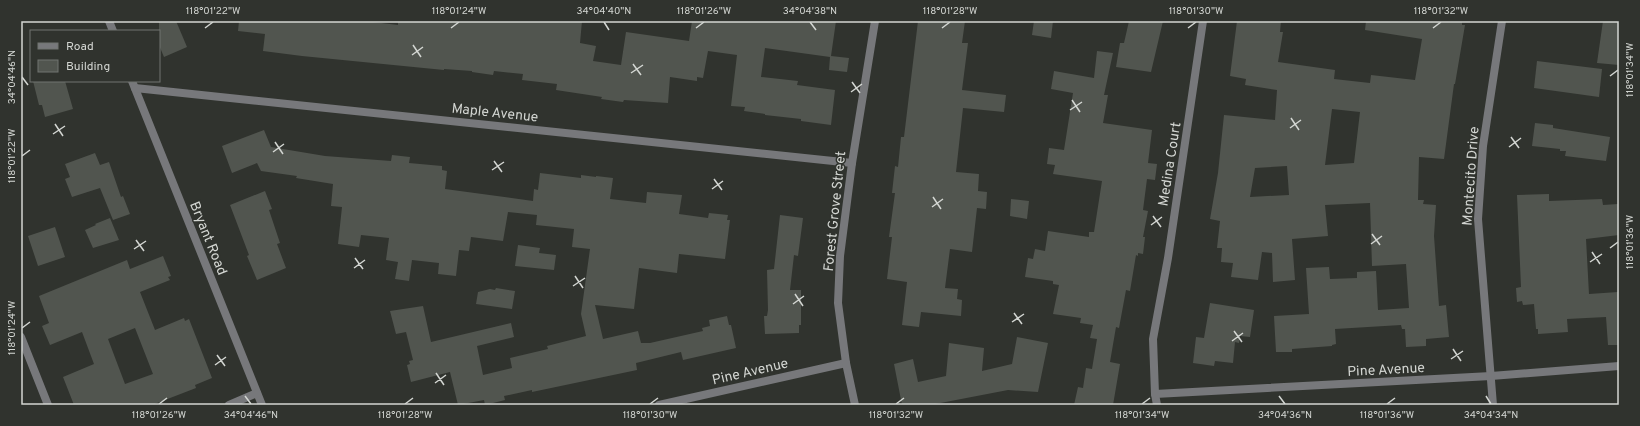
<svg xmlns="http://www.w3.org/2000/svg" width="1640" height="426" font-family="Overpass,sans-serif">
<style>
.building{fill:#51554f;fill-rule:evenodd}
.lines{fill:none;stroke-linecap:round;stroke-linejoin:round}
.street{stroke:#77787b;stroke-width:8}
.ticks{fill:none;stroke:#d3d6d2;stroke-width:1.5}
.labels{text-anchor:middle;stroke-width:3;stroke-linejoin:round;paint-order:stroke}
.street-label{font-size:14px;fill:#d3d6d2;stroke:#30332e}
.neatline{fill:none;stroke:#d3d6d2;stroke-width:1.5}
.ticks-label{font-size:10px;text-anchor:middle;fill:#d3d6d2}
</style>
<rect width="100%" height="100%" fill="#30332e"/>
<g class="building">
<polygon points="159,21 176,21 187,47 164,57 159,45"/>
<polygon points="239,21 365,21 398,25 398,21 582,21 580,43 596,46 593,61 621,65 626,32 689,41 692,21 836,21 831,56 849,58 847,72 829,70 830,57 765,48 761,77 798,81 797,85 835,90 831,125 801,121 801,119 765,115 765,114 744,111 745,107 731,106 737,55 708,51 703,78 697,77 697,81 670,77 668,103 624,100 623,102 601,99 602,97 556,90 557,84 522,80 523,74 494,71 493,75 472,72 472,71 444,69 444,70 302,56 263,51 265,34 238,31"/>
<polygon points="918,21 965,21 962,43 968,43 962,90 1006,95 1004,112 963,108 956,172 979,174 978,191 987,192 986,209 977,208 972,252 950,249 945,288 958,289 957,299 962,300 961,316 921,312 919,327 902,325 907,282 887,279 892,237 889,237 895,193 892,193 895,166 898,167 901,137 904,137"/>
<polygon points="1034,21 1053,21 1051,38 1032,35"/>
<polygon points="1129,21 1163,21 1151,72 1116,67 1120,43 1124,43"/>
<path d="M1237 21H1281L1280 32H1283L1278 62 1335 70 1334 79 1370 83 1371 75 1415 80 1422 39 1365 30 1366 21H1462V25H1465L1455 84H1454L1444 159 1419 157 1418 200H1424L1423 204 1436 205 1434 236 1439 306 1446 305 1449 337 1426 339V346L1406 347 1405 329H1402L1401 325 1335 329 1336 344 1332 345V346L1292 349V352H1276L1274 316 1309 314 1306 268 1329 267 1330 279 1357 278V272L1376 271 1378 310 1409 308 1406 264 1372 266 1370 203 1325 205 1328 236 1292 239 1295 280 1273 282 1272 253 1262 252 1258 280 1231 277 1233 263 1221 262 1222 248H1217L1220 221 1210 219 1218 173 1224 115 1275 120 1277 90 1245 85 1246 79 1230 76ZM1332 109 1360 112 1354 163 1325 165ZM1287 166 1289 195 1250 197 1255 168Z"/>
<polygon points="1603,21 1619,21 1619,65 1597,63"/>
<polygon points="1097,51 1113,53 1104,95 1108,95 1103,123 1152,130 1148,163 1157,164 1155,180 1147,179 1143,210 1148,211 1143,237 1145,237 1143,254 1138,253 1138,256 1136,255 1130,291 1126,290 1119,328 1116,327 1110,362 1120,364 1113,405 1074,405 1078,387 1083,388 1086,368 1092,369 1097,339 1090,338 1093,325 1080,323 1081,318 1053,314 1059,285 1053,284 1053,281 1025,277 1028,258 1033,259 1035,249 1045,251 1048,231 1089,237 1089,232 1094,232 1102,181 1053,174 1055,165 1047,164 1049,148 1064,150 1073,93 1051,89 1054,71 1094,78"/>
<polygon points="1537,61 1602,69 1599,97 1534,88"/>
<polygon points="33,81 65,81 73,109 45,117 42,105 39,105"/>
<polygon points="1535,123 1553,125 1553,128 1610,137 1606,161 1565,156 1566,151 1560,151 1560,149 1532,146"/>
<polygon points="264,130 271,147 325,156 391,161 392,155 410,157 409,163 442,166 442,170 447,171 445,189 533,201 534,189 538,190 540,173 581,178 581,175 596,177 596,176 613,178 610,199 646,203 647,192 682,195 679,214 708,218 709,213 728,215 727,220 730,220 725,259 679,254 677,273 639,268 634,309 595,305 603,339 638,331 641,343 650,343 703,331 702,328 710,326 709,320 727,316 729,325 731,325 736,348 683,360 681,352 636,363 637,370 532,392 532,390 504,396 505,400 485,405 484,400 458,405 450,372 411,382 407,365 410,364 409,361 413,360 406,332 396,334 390,311 423,306 431,342 511,323 514,337 477,346 483,375 512,368 510,358 548,349 547,346 586,336 581,314 590,249 572,247 574,229 536,225 537,215 508,212 503,241 471,237 469,251 459,250 456,276 438,274 439,263 412,260 409,281 395,279 398,262 386,260 389,238 361,235 359,247 338,244 342,207 331,206 333,184 296,178 297,176 261,171 257,163 232,173 222,146"/>
<polygon points="95,153 100,165 109,162 121,197 123,196 130,214 113,220 100,188 72,197 65,179 70,177 65,164"/>
<polygon points="265,191 272,209 269,210 280,243 277,244 286,268 257,280 247,256 249,255 230,205"/>
<polygon points="1549,194 1549,201 1602,199 1603,205 1618,204 1619,235 1586,239 1589,294 1618,292 1619,345 1608,345 1606,317 1567,319 1568,332 1538,334 1538,329 1536,329 1534,304 1523,305 1522,301 1517,302 1516,288 1521,287 1517,195"/>
<polygon points="1011,199 1029,201 1027,219 1010,216"/>
<polygon points="780,215 803,218 798,256 794,255 790,290 801,290 801,325 799,325 799,333 765,334 764,316 767,316 768,310 767,270 774,269"/>
<polygon points="110,218 119,240 93,248 85,230 96,225 95,224"/>
<polygon points="55,227 65,257 38,266 28,236"/>
<polygon points="518,245 540,248 539,253 556,255 554,270 515,266"/>
<path d="M163 256 171 276 168 277 170 280 140 292 155 330 184 318 185 321 189 319 212 378 195 385 196 388 152 405H74L63 377 94 364 82 332 50 345 42 326 49 323 39 296 127 260 130 269ZM135 328 153 374 125 384 108 339Z"/>
<polygon points="496,288 515,291 512,309 476,304 478,292 490,289 495,290"/>
<polygon points="1210,303 1254,310 1250,337 1240,336 1239,343 1235,342 1233,363 1215,361 1214,366 1193,363 1196,337 1204,338"/>
<polygon points="1017,337 1048,343 1038,392 1008,390 930,405 902,405 894,364 913,359 918,382 946,376 949,343 984,348 982,371 1012,364"/>
</g>
<g class="lines">
<g class="street">
<polyline points="109,21 113,31"/>
<polyline points="132,81 262,405"/>
<polyline points="135,88 852,163"/>
<polyline points="21,337 48,405"/>
<polyline points="1155,394 1491,376 1619,366"/>
<polyline points="229,405 257,393"/>
<polyline points="659,405 846,363"/>
<polyline points="855,405 846,363 838,303 840,256 852,163 875,21"/>
<polyline points="1157,405 1155,394 1153,339 1168,258 1203,21"/>
<polyline points="1493,405 1478,219 1483,146 1502,21"/>
</g>
</g>
<path class="ticks" d="M604 22 609 30M810 22 816 30M205 28 213 22M451 28 459 22M696 28 704 22M942 28 950 22M1188 28 1196 22M1433 28 1441 22M413 45 421 57M412 55 423 47M633 64 641 75M631 73 643 65M1610 76 1618 70M22 77 28 85M852 82 860 93M851 92 862 84M1072 100 1080 112M1070 110 1082 102M1291 118 1299 130M55 124 63 136M1290 128 1301 120M53 134 65 126M1511 137 1519 148M275 142 283 154M1509 147 1521 138M273 152 284 144M22 156 30 150M494 161 502 172M492 170 504 162M714 179 722 190M712 189 723 181M933 197 941 209M932 207 943 199M1153 216 1161 227M1151 225 1162 217M1372 234 1380 245M136 240 144 251M1371 244 1382 236M1610 248 1618 242M134 249 146 241M1592 252 1600 264M355 258 363 269M1590 262 1602 254M354 268 365 260M575 276 583 288M573 286 585 278M795 294 803 306M793 304 804 296M1014 313 1022 324M1012 322 1024 314M22 328 30 322M1234 331 1242 342M1232 341 1243 333M1453 349 1461 361M217 355 225 366M1451 359 1463 351M215 365 226 357M436 373 444 385M435 383 446 375M245 396 251 404M1279 396 1285 404M1486 396 1491 404M159 404 167 398M405 404 413 398M650 404 658 398M896 404 904 398M1142 404 1150 398M1387 404 1395 398"/>
<g class="labels">
<g class="street-label">
<text transform="translate(495 112) rotate(6)" y="5">Maple Avenue</text>
<text transform="translate(1169 164) rotate(-81)" y="5">Medina Court</text>
<text transform="translate(1470 176) rotate(-86)" y="5">Montecito Drive</text>
<text transform="translate(834 211) rotate(-84)" y="5">Forest Grove Street</text>
<text transform="translate(209 238) rotate(68)" y="5">Bryant Road</text>
<text transform="translate(1386 369) rotate(-3)" y="5">Pine Avenue</text>
<text transform="translate(750 371) rotate(-13)" y="5">Pine Avenue</text>
</g>
</g>
<rect width="1640" height="426" fill="none" stroke="#30332e" stroke-width="44"/>
<rect x="30" y="30" width="130" height="52" fill="#30332e" stroke="#717470"/>
<rect x="38" y="43" width="20" height="6" fill="#77787b" stroke="#717470"/>
<text x="66" y="50" font-size="12" fill="#d3d6d2">Road</text>
<rect x="38" y="60" width="20" height="12" fill="#51554f" stroke="#717470"/>
<text x="66" y="70" font-size="12" fill="#d3d6d2">Building</text>
<rect x="22" y="22" width="1596" height="382" class="neatline"/>
<g class="ticks-label">
<text x="213" y="14">118°01'22"W</text>
<text x="459" y="14">118°01'24"W</text>
<text x="604" y="14">34°04'40"N</text>
<text x="704" y="14">118°01'26"W</text>
<text x="810" y="14">34°04'38"N</text>
<text x="950" y="14">118°01'28"W</text>
<text x="1196" y="14">118°01'30"W</text>
<text x="1441" y="14">118°01'32"W</text>
<text transform="translate(1629 70) rotate(-90)" y="4">118°01'34"W</text>
<text transform="translate(11 77) rotate(-90)" y="4">34°04'46"N</text>
<text transform="translate(11 156) rotate(-90)" y="4">118°01'22"W</text>
<text transform="translate(1629 242) rotate(-90)" y="4">118°01'36"W</text>
<text transform="translate(11 328) rotate(-90)" y="4">118°01'24"W</text>
<text x="159" y="418">118°01'26"W</text>
<text x="251" y="418">34°04'46"N</text>
<text x="405" y="418">118°01'28"W</text>
<text x="650" y="418">118°01'30"W</text>
<text x="896" y="418">118°01'32"W</text>
<text x="1142" y="418">118°01'34"W</text>
<text x="1285" y="418">34°04'36"N</text>
<text x="1387" y="418">118°01'36"W</text>
<text x="1491" y="418">34°04'34"N</text>
</g>
</svg>
